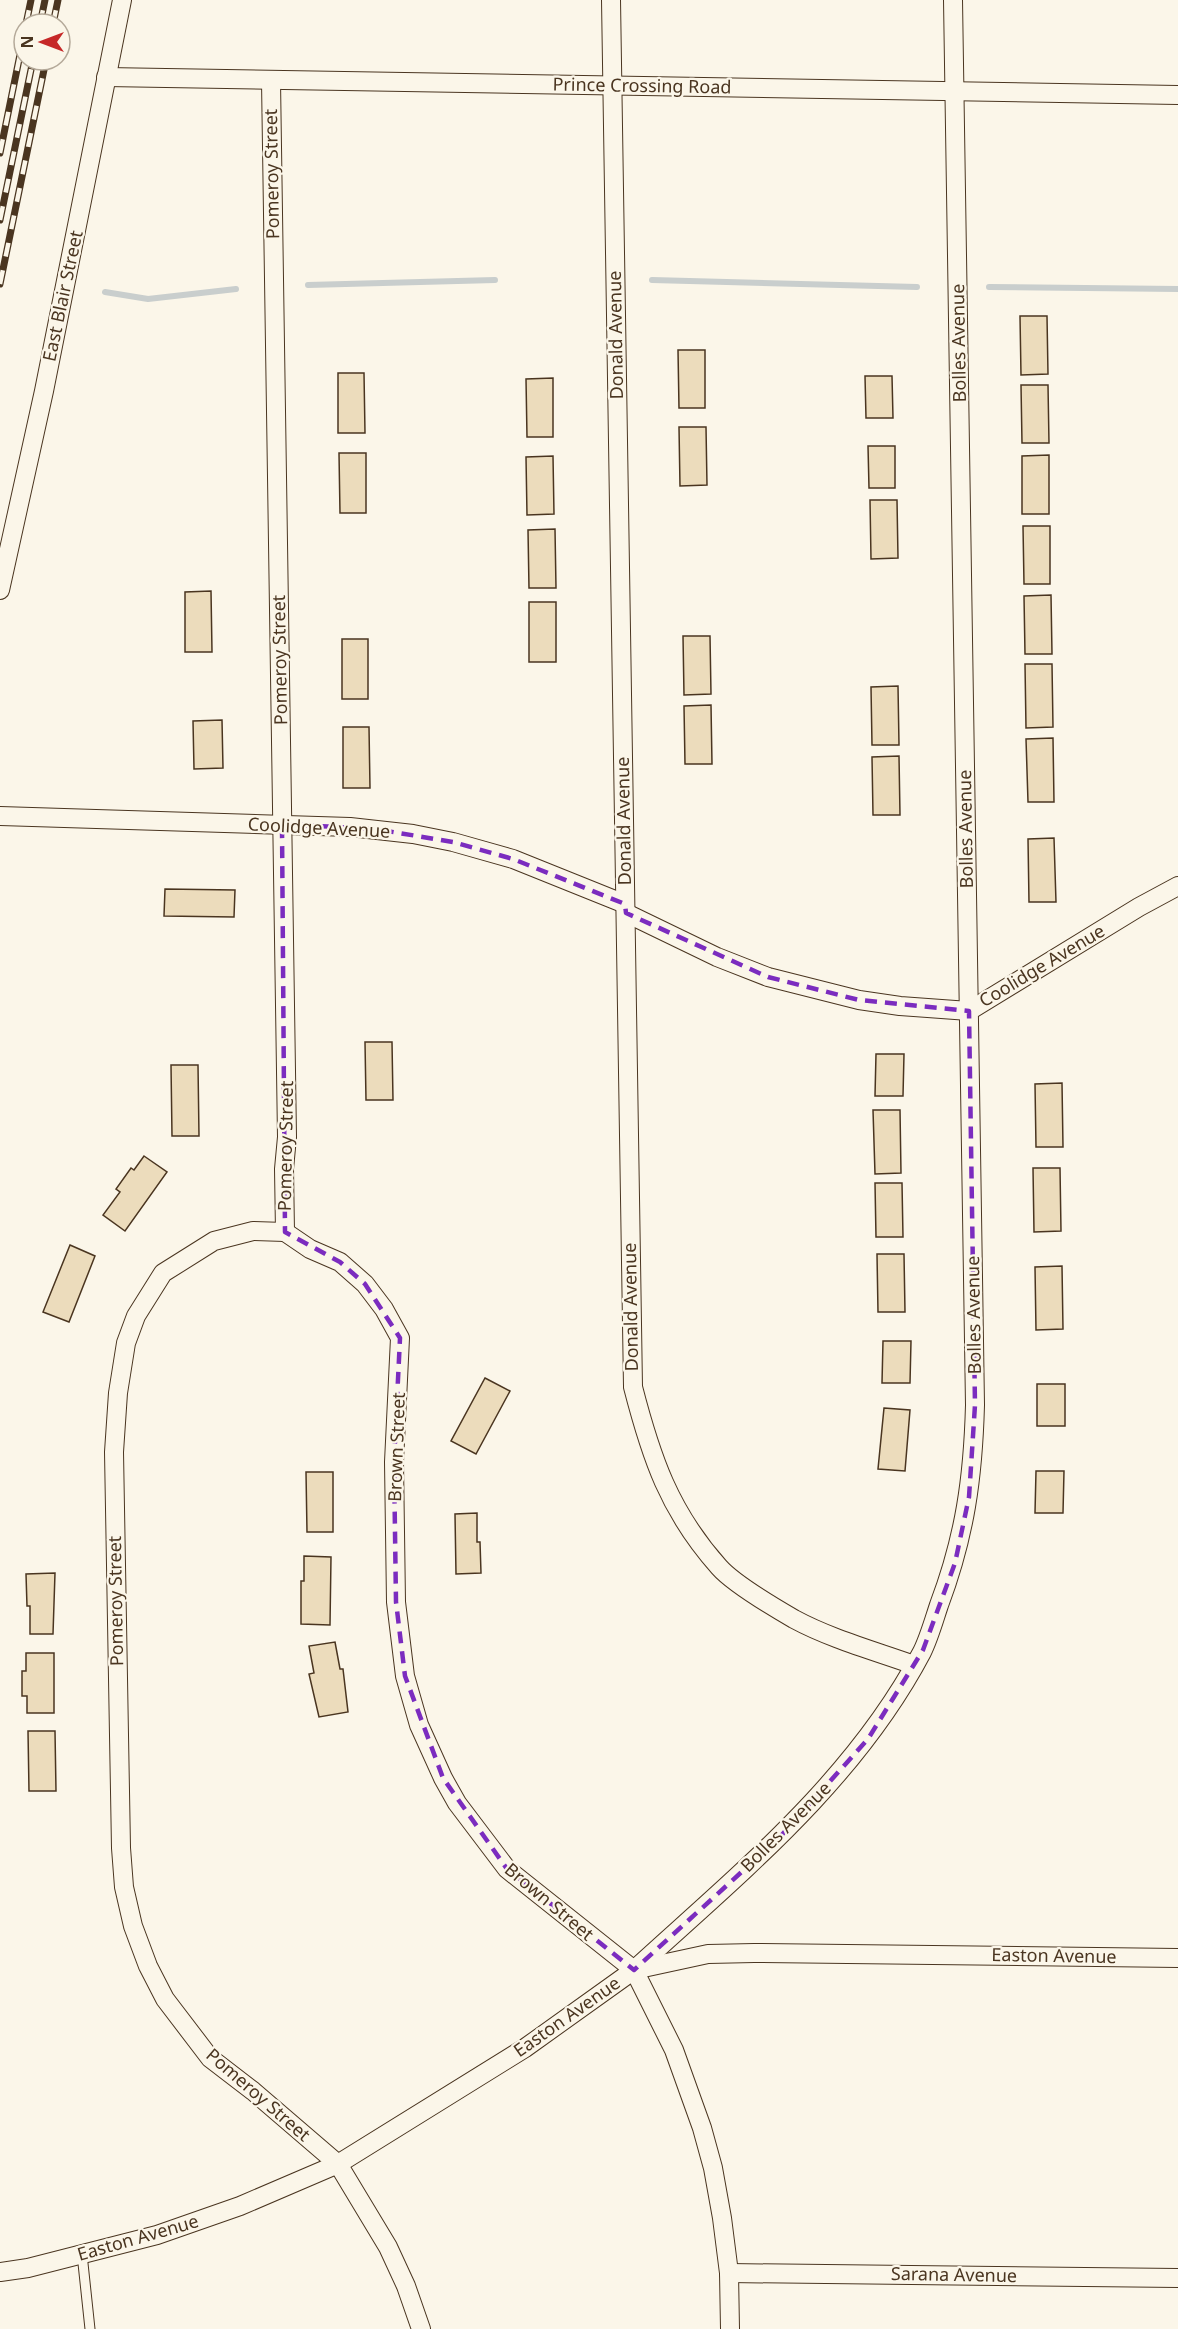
<svg xmlns="http://www.w3.org/2000/svg" width="1178" height="2329" font-family="'Noto Sans',sans-serif">
<style>
.lines{fill:none;stroke-linecap:round;stroke-linejoin:round}
.stream{stroke:#c9cecd;stroke-width:6}
.building{fill:#ecdcbc;stroke:#4a3520;stroke-width:1.5}
.service-casing{stroke:#4a3520;stroke-width:11}
.minor-casing{stroke:#4a3520;stroke-width:20}
.service{stroke:#fbf6e9;stroke-width:9}
.minor{stroke:#fbf6e9;stroke-width:18}
.rail-casing{stroke:#4a3520;stroke-width:7}
.rail{stroke:#fbf6e9;stroke-width:4.5;stroke-dasharray:14;stroke-linecap:butt}
.marked{fill:none;stroke:#7b2cbf;stroke-width:4.5;stroke-dasharray:12 8;stroke-linejoin:round}
.labels{text-anchor:middle;stroke-width:4.5;stroke-linejoin:round;paint-order:stroke}
.street-label{font-size:18px;fill:#4a3520;stroke:#fbf6e9}
</style>
<rect width="100%" height="100%" fill="#fbf6e9"/>
<g class="lines">
<g class="stream">
<polyline points="652,280 917,287"/>
<polyline points="308,285 495,280"/>
<polyline points="989,287 1178,289"/>
<polyline points="105,292 148,299 236,289"/>
</g>
</g>
<g class="building">
<polygon points="1020,316 1047,316 1048,374 1021,375"/>
<polygon points="678,350 705,350 705,408 679,408"/>
<polygon points="338,373 364,373 365,433 338,433"/>
<polygon points="865,376 892,376 893,418 866,418"/>
<polygon points="553,378 553,437 527,437 526,379"/>
<polygon points="1021,385 1048,385 1049,443 1022,443"/>
<polygon points="679,427 706,427 707,485 680,486"/>
<polygon points="868,446 895,446 895,488 869,488"/>
<polygon points="339,453 366,453 366,513 340,513"/>
<polygon points="1049,455 1049,514 1022,514 1022,456"/>
<polygon points="553,456 554,514 527,515 526,457"/>
<polygon points="870,500 897,500 898,558 871,559"/>
<polygon points="1023,526 1050,526 1050,584 1024,584"/>
<polygon points="555,529 556,588 529,588 528,530"/>
<polygon points="211,591 212,652 185,652 185,592"/>
<polygon points="1051,595 1052,654 1025,654 1024,596"/>
<rect x="529" y="602" width="27" height="60"/>
<polygon points="683,636 710,636 711,694 684,695"/>
<rect x="342" y="639" width="26" height="60"/>
<polygon points="1025,664 1052,664 1053,727 1026,728"/>
<polygon points="898,686 899,745 872,745 871,687"/>
<polygon points="711,705 712,764 685,764 684,706"/>
<polygon points="222,720 223,768 194,769 193,721"/>
<polygon points="343,727 369,727 370,788 343,788"/>
<polygon points="1053,738 1054,802 1028,802 1026,739"/>
<polygon points="899,756 900,815 873,815 872,757"/>
<polygon points="1054,838 1056,902 1029,902 1028,839"/>
<polygon points="165,889 235,890 234,917 164,916"/>
<polygon points="365,1042 392,1042 393,1100 366,1100"/>
<polygon points="876,1054 904,1054 903,1096 875,1096"/>
<polygon points="171,1065 198,1065 199,1136 172,1136"/>
<polygon points="1062,1083 1063,1147 1036,1147 1035,1084"/>
<polygon points="873,1110 900,1110 901,1173 875,1174"/>
<polygon points="144,1156 167,1172 125,1231 103,1215 120,1192 116,1189 131,1168 134,1170"/>
<polygon points="1033,1168 1060,1168 1061,1231 1034,1232"/>
<polygon points="875,1183 902,1183 903,1237 876,1237"/>
<polygon points="70,1245 95,1256 69,1322 43,1312"/>
<polygon points="877,1254 904,1254 905,1312 878,1312"/>
<polygon points="1062,1266 1063,1329 1036,1330 1035,1267"/>
<polygon points="883,1341 911,1341 910,1383 882,1383"/>
<polygon points="485,1378 510,1391 476,1454 451,1441"/>
<rect x="1037" y="1384" width="28" height="42"/>
<polygon points="884,1408 910,1410 905,1471 878,1469"/>
<polygon points="1036,1471 1064,1471 1063,1513 1035,1513"/>
<polygon points="306,1472 333,1472 333,1532 307,1532"/>
<polygon points="477,1513 477,1542 480,1542 481,1573 456,1574 455,1514"/>
<polygon points="304,1556 331,1557 330,1625 301,1624 301,1581 304,1581"/>
<polygon points="55,1573 53,1634 30,1634 30,1606 27,1606 26,1574"/>
<polygon points="335,1642 340,1669 343,1669 348,1712 319,1717 309,1674 314,1673 309,1646"/>
<polygon points="26,1653 54,1653 54,1713 27,1713 27,1696 22,1696 22,1671 26,1671"/>
<polygon points="28,1731 55,1731 56,1791 29,1791"/>
</g>
<g class="lines">
<defs>
<polyline id="service" points="82,2254 90,2329"/>
<g id="minor">
<path d="M611 0 633 1387C651 1457 669 1511 719 1567 733 1583 775 1608 794 1619 831 1639 875 1651 914 1665"/>
<polyline points="106,77 1178,95"/>
<polyline points="271,81 287,1137 284,1169 285,1232"/>
<polyline points="0,590 44,391 122,0"/>
<polyline points="0,816 350,827 413,834 453,842 513,859 625,904"/>
<polyline points="626,913 717,957 768,977 859,1000 900,1006 969,1011 1139,907 1178,886"/>
<polyline points="285,1232 253,1231 214,1241 163,1273 136,1316 126,1343 118,1393 114,1452 121,1848 124,1887 133,1926 148,1966 165,1999 210,2058 253,2091 338,2164 388,2247 406,2286 421,2329"/>
<polyline points="285,1232 310,1249 340,1262 365,1284 384,1309 400,1338 394,1462 396,1602 405,1676 419,1725 443,1778 457,1803 507,1869 634,1970 674,2050 702,2128 713,2168 722,2218 729,2273 730,2329"/>
<path d="M634 1970C740 1873 854 1781 922 1652 929 1638 934 1620 939 1605 965 1536 973 1478 975 1405L953 0"/>
<polyline points="0,2272 28,2268 157,2235 240,2206 338,2164 525,2048 634,1970 708,1954 754,1953 1178,1958"/>
<polyline points="729,2273 1178,2278"/>
</g>
</defs>
<use href="#service" class="service-casing"/>
<use href="#minor" class="minor-casing"/>
<use href="#service" class="service"/>
<use href="#minor" class="minor"/>
<defs>
<g id="rail">
<polyline points="26,24 31,0"/>
<polyline points="40,24 45,0"/>
<polyline points="53,24 58,0"/>
<polyline points="0,153 24,35"/>
<polyline points="0,220 33,60"/>
<polyline points="0,284 46,60"/>
</g>
</defs>
<use href="#rail" class="rail-casing"/>
<use href="#rail" class="rail"/>
</g>
<path class="marked" d="M282 824 375 829 453 842 513 859 625 904 626 913 768 977 859 1000 969 1011 975 1405 969 1497 955 1563 923 1650 868 1739 780 1837 634 1970 507 1869 443 1778 405 1676 396 1602 394 1462 400 1338 365 1284 340 1262 285 1232Z"/>
<g class="labels">
<g class="street-label">
<text transform="translate(642 86) rotate(1)" y="6">Prince Crossing Road</text>
<text transform="translate(272 174) rotate(-91)" y="6">Pomeroy Street</text>
<text transform="translate(63 296) rotate(-78)" y="6">East Blair Street</text>
<text transform="translate(616 335) rotate(-91)" y="6">Donald Avenue</text>
<text transform="translate(959 343) rotate(-91)" y="6">Bolles Avenue</text>
<text transform="translate(280 660) rotate(-91)" y="6">Pomeroy Street</text>
<text transform="translate(624 821) rotate(-91)" y="6">Donald Avenue</text>
<text transform="translate(319 828) rotate(3)" y="6">Coolidge Avenue</text>
<text transform="translate(966 829) rotate(-91)" y="6">Bolles Avenue</text>
<text transform="translate(1042 966) rotate(-31)" y="6">Coolidge Avenue</text>
<text transform="translate(286 1146) rotate(-89)" y="6">Pomeroy Street</text>
<text transform="translate(631 1307) rotate(-91)" y="6">Donald Avenue</text>
<text transform="translate(974 1315) rotate(-91)" y="6">Bolles Avenue</text>
<text transform="translate(397 1447) rotate(-88)" y="6">Brown Street</text>
<text transform="translate(116 1601) rotate(-91)" y="6">Pomeroy Street</text>
<text transform="translate(786 1827) rotate(-45)" y="6">Bolles Avenue</text>
<text transform="translate(549 1902) rotate(40)" y="6">Brown Street</text>
<text transform="translate(1054 1956) rotate(1)" y="6">Easton Avenue</text>
<text transform="translate(567 2017) rotate(-35)" y="6">Easton Avenue</text>
<text transform="translate(258 2095) rotate(41)" y="6">Pomeroy Street</text>
<text transform="translate(138 2238) rotate(-16)" y="6">Easton Avenue</text>
<text transform="translate(954 2275) rotate(1)" y="6">Sarana Avenue</text>
</g>
</g>
<g transform="translate(42 42) rotate(270)"><circle r="28" fill="#fbf6e9" stroke="#b4a999" stroke-width="1.5"/>
<path d="M0-4.5L10 22L0 15L-10 22Z" fill="#c62828"/>
<text y="-9" font-size="16" font-weight="bold" text-anchor="middle" fill="#4a3520">N</text>
</g>
</svg>
